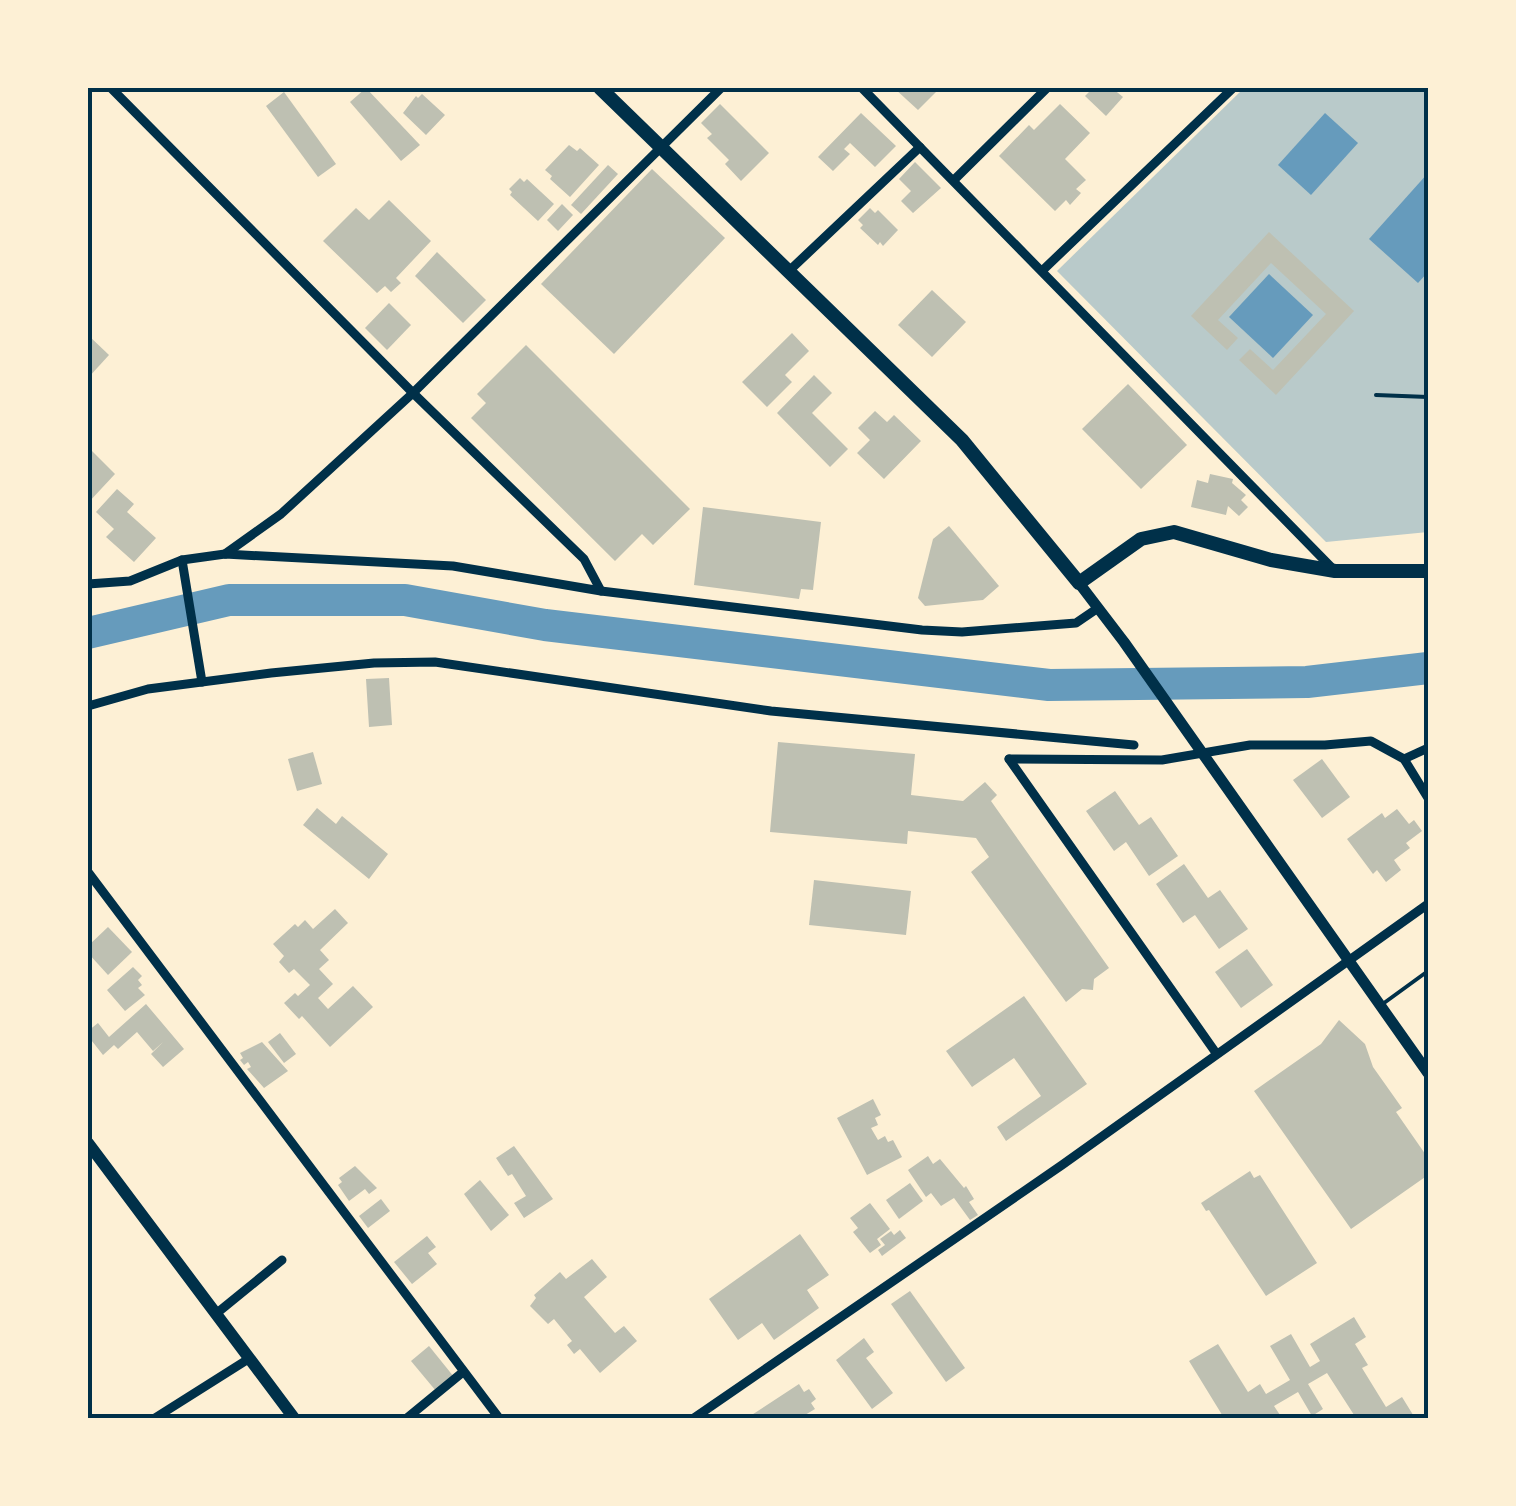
<svg xmlns="http://www.w3.org/2000/svg" width="1516" height="1506" font-family="Manrope,sans-serif">
<style>
.green{fill:#b9caca}
.water{fill:#669bbc}
.lines{fill:none;stroke-linecap:round;stroke-linejoin:round}
.river{stroke:#669bbc;stroke-width:32}
.building{fill:#bec0b2}
.service{stroke:#003049;stroke-width:4}
.minor{stroke:#003049;stroke-width:9}
.secondary{stroke:#003049;stroke-width:11}
.primary{stroke:#003049;stroke-width:12}
.trunk{stroke:#003049;stroke-width:14}
.neatline{fill:none;stroke:#003049;stroke-width:4}
</style>
<rect width="100%" height="100%" fill="#fdf0d5"/>
<polygon class="green" points="1244,88 1428,88 1428,532 1326,542 1057,271"/>
<g class="water">
<polygon points="1325,113 1358,143 1311,195 1278,165"/>
<polygon points="1428,173 1428,272 1418,283 1369,239"/>
<polygon points="1269,274 1313,315 1273,358 1229,317"/>
</g>
<g class="lines">
<polyline class="river" points="88,633 229,600 405,600 545,625 1049,685 1307,682 1428,668"/>
</g>
<g class="building">
<polygon points="366,88 420,145 401,161 350,102"/>
<polygon points="894,88 940,88 918,110"/>
<polygon points="1093,88 1112,88 1123,97 1106,116 1085,96"/>
<polygon points="284,92 336,164 318,177 266,106"/>
<polygon points="422,94 445,115 426,135 403,113 416,96 418,98"/>
<polygon points="720,104 769,153 741,181 725,164 729,160 707,138 712,134 701,123"/>
<polygon points="1060,104 1090,133 1065,159 1086,180 1076,189 1081,193 1070,205 1066,200 1055,211 999,156 1029,125 1034,130"/>
<polygon points="861,113 896,146 875,167 850,143 844,149 850,154 833,171 818,157"/>
<polygon points="569,145 577,151 580,148 599,165 570,197 550,179 552,176 545,170"/>
<polygon points="915,162 941,188 913,213 901,201 911,191 899,179"/>
<polygon points="608,165 618,174 581,214 571,205"/>
<polygon points="652,169 725,238 614,354 541,284"/>
<polygon points="520,178 524,182 527,179 554,204 538,221 510,195 512,192 509,189"/>
<polygon points="389,200 431,241 396,278 401,283 391,292 385,286 377,293 323,241 356,208 369,220"/>
<polygon points="562,204 573,215 558,231 547,220"/>
<polygon points="870,208 875,213 878,210 898,230 883,246 880,242 878,245 860,228 863,225 858,220"/>
<polygon points="1269,232 1354,311 1276,395 1239,360 1250,349 1273,370 1326,314 1271,263 1218,320 1238,338 1227,350 1191,316"/>
<polygon points="437,252 486,300 463,323 415,276"/>
<polygon points="932,290 966,322 932,357 898,325"/>
<polygon points="389,303 411,325 387,350 365,328"/>
<polygon points="792,333 809,351 785,375 792,382 767,407 742,382"/>
<polygon points="88,335 109,355 88,378"/>
<polygon points="526,345 690,509 653,545 642,534 615,561 471,418 486,403 477,394"/>
<polygon points="814,375 832,393 812,413 848,449 830,467 777,413"/>
<polygon points="1128,384 1187,445 1141,489 1082,429"/>
<polygon points="875,411 887,422 894,415 921,441 884,479 857,453 870,440 858,428"/>
<polygon points="88,447 115,474 88,503"/>
<polygon points="1210,474 1233,479 1232,483 1246,495 1241,500 1248,507 1239,516 1228,506 1226,515 1191,507 1197,480 1208,483"/>
<polygon points="117,489 134,504 127,512 156,538 134,562 106,537 114,529 96,512"/>
<polygon points="703,507 821,522 813,590 801,589 799,599 694,585"/>
<polygon points="949,526 999,586 983,600 925,606 918,598 933,539"/>
<polygon points="389,678 392,725 369,727 366,679"/>
<polygon points="778,742 915,754 911,795 963,801 985,782 997,795 991,801 1109,968 1094,979 1093,990 1082,989 1066,1002 971,872 989,857 976,838 908,831 907,844 770,832"/>
<polygon points="313,752 322,784 297,791 288,759"/>
<polygon points="1322,759 1350,797 1322,818 1293,780"/>
<polygon points="1115,791 1139,825 1151,817 1178,856 1149,876 1126,842 1114,851 1086,811"/>
<polygon points="317,808 336,824 342,816 388,854 369,879 303,825"/>
<polygon points="1397,809 1409,824 1414,820 1422,831 1406,843 1410,848 1394,860 1401,870 1386,882 1377,870 1373,874 1347,839 1382,813 1385,818"/>
<polygon points="1184,864 1208,898 1220,890 1248,929 1219,949 1195,915 1183,923 1156,884"/>
<polygon points="814,880 911,891 906,935 809,925"/>
<polygon points="335,909 348,923 320,950 329,960 319,969 333,984 318,998 328,1009 353,986 373,1007 330,1047 302,1016 299,1019 284,1003 295,993 298,996 310,985 294,969 289,973 279,962 284,956 273,944 295,924 298,927 305,920 313,929"/>
<polygon points="108,927 132,952 108,975 88,953 88,946"/>
<polygon points="1247,949 1273,985 1241,1008 1215,972"/>
<polygon points="133,967 142,976 138,980 142,985 138,988 145,995 125,1011 107,990"/>
<polygon points="1024,996 1087,1084 1006,1141 997,1127 1041,1096 1014,1058 972,1087 946,1051"/>
<polygon points="146,1004 184,1049 163,1067 151,1054 163,1042 153,1051 137,1032 118,1049 114,1045 103,1055 88,1036 88,1031 98,1023 109,1037"/>
<polygon points="1339,1020 1365,1044 1373,1067 1402,1108 1396,1112 1428,1158 1428,1175 1351,1229 1254,1091 1321,1044"/>
<polygon points="280,1033 296,1054 284,1063 268,1042"/>
<polygon points="262,1042 288,1071 264,1088 247,1069 251,1067 248,1062 244,1065 240,1060 243,1058 240,1053"/>
<polygon points="873,1099 881,1115 875,1118 878,1125 871,1128 878,1140 885,1136 888,1142 893,1140 902,1157 867,1175 837,1118"/>
<polygon points="514,1146 553,1199 524,1218 514,1203 526,1196 512,1174 508,1176 496,1158"/>
<polygon points="928,1156 933,1164 940,1159 964,1188 966,1186 974,1199 969,1202 978,1215 970,1220 954,1198 941,1206 931,1193 926,1197 908,1170"/>
<polygon points="355,1166 377,1188 369,1194 365,1189 349,1201 338,1185 342,1182 339,1178"/>
<polygon points="1250,1171 1254,1178 1260,1175 1317,1263 1266,1296 1209,1210 1206,1211 1201,1203"/>
<polygon points="480,1180 509,1215 491,1231 464,1194"/>
<polygon points="910,1183 923,1201 899,1219 886,1200"/>
<polygon points="381,1199 390,1211 368,1228 359,1216"/>
<polygon points="870,1203 890,1229 877,1239 881,1245 870,1253 853,1232 858,1228 850,1218"/>
<polygon points="900,1230 906,1238 882,1256 878,1250 885,1245 880,1239 891,1231 894,1235"/>
<polygon points="800,1234 829,1275 807,1290 819,1308 774,1340 762,1323 738,1340 709,1299"/>
<polygon points="427,1236 436,1247 428,1253 437,1264 412,1284 394,1262"/>
<polygon points="592,1259 607,1277 584,1297 615,1333 624,1326 637,1341 600,1373 580,1349 574,1354 567,1345 572,1341 554,1319 548,1324 530,1306 536,1298 534,1295 560,1272 566,1279"/>
<polygon points="910,1291 965,1368 946,1382 891,1304"/>
<polygon points="1354,1317 1366,1337 1355,1344 1368,1365 1362,1368 1386,1407 1402,1397 1415,1418 1356,1418 1327,1373 1308,1384 1323,1409 1312,1416 1298,1392 1274,1406 1282,1418 1224,1418 1189,1361 1218,1344 1248,1392 1260,1384 1266,1394 1290,1380 1270,1346 1291,1334 1310,1367 1320,1361 1310,1344"/>
<polygon points="864,1338 874,1352 866,1358 893,1393 872,1409 836,1360"/>
<polygon points="429,1346 454,1377 436,1391 411,1361"/>
<polygon points="799,1384 804,1392 809,1389 816,1399 811,1403 815,1409 800,1418 747,1418"/>
</g>
<g class="lines">
<g class="service">
<polyline points="1376,395 1428,397"/>
<polyline points="1384,1003 1428,971"/>
</g>
<g class="minor">
<polyline points="111,88 413,393 584,559 601,591"/>
<polyline points="862,88 1332,568"/>
<polyline points="954,180 1047,88"/>
<polyline points="790,270 920,147"/>
<polyline points="1043,270 1233,88"/>
<polyline points="225,554 281,514 413,393 721,88"/>
<polyline points="182,560 202,682"/>
<polyline points="88,584 130,581 182,560 225,554 453,566 601,591 922,630 962,632 1076,623 1098,608"/>
<polyline points="88,706 148,689 271,673 374,663 435,662 771,711 1134,745"/>
<polyline points="1009,759 1162,760 1250,745 1325,745 1371,741 1404,759 1428,798"/>
<polyline points="1009,759 1216,1053"/>
<polyline points="1404,759 1428,748"/>
<polyline points="88,872 499,1418"/>
<polyline points="217,1313 282,1260"/>
<polyline points="155,1418 250,1358"/>
<polyline points="407,1418 463,1372"/>
<polyline points="694,1418 1062,1165 1428,904"/>
</g>
<polyline class="secondary" points="1079,583 1124,642 1428,1073"/>
<polyline class="primary" points="88,1143 294,1418"/>
<polyline class="trunk" points="600,88 962,440 1079,583 1141,539 1174,532 1271,560 1335,571 1428,571"/>
</g>
<rect width="1516" height="1506" fill="none" stroke="#fdf0d5" stroke-width="180"/>
<rect x="90" y="90" width="1336" height="1326" class="neatline"/>
</svg>
